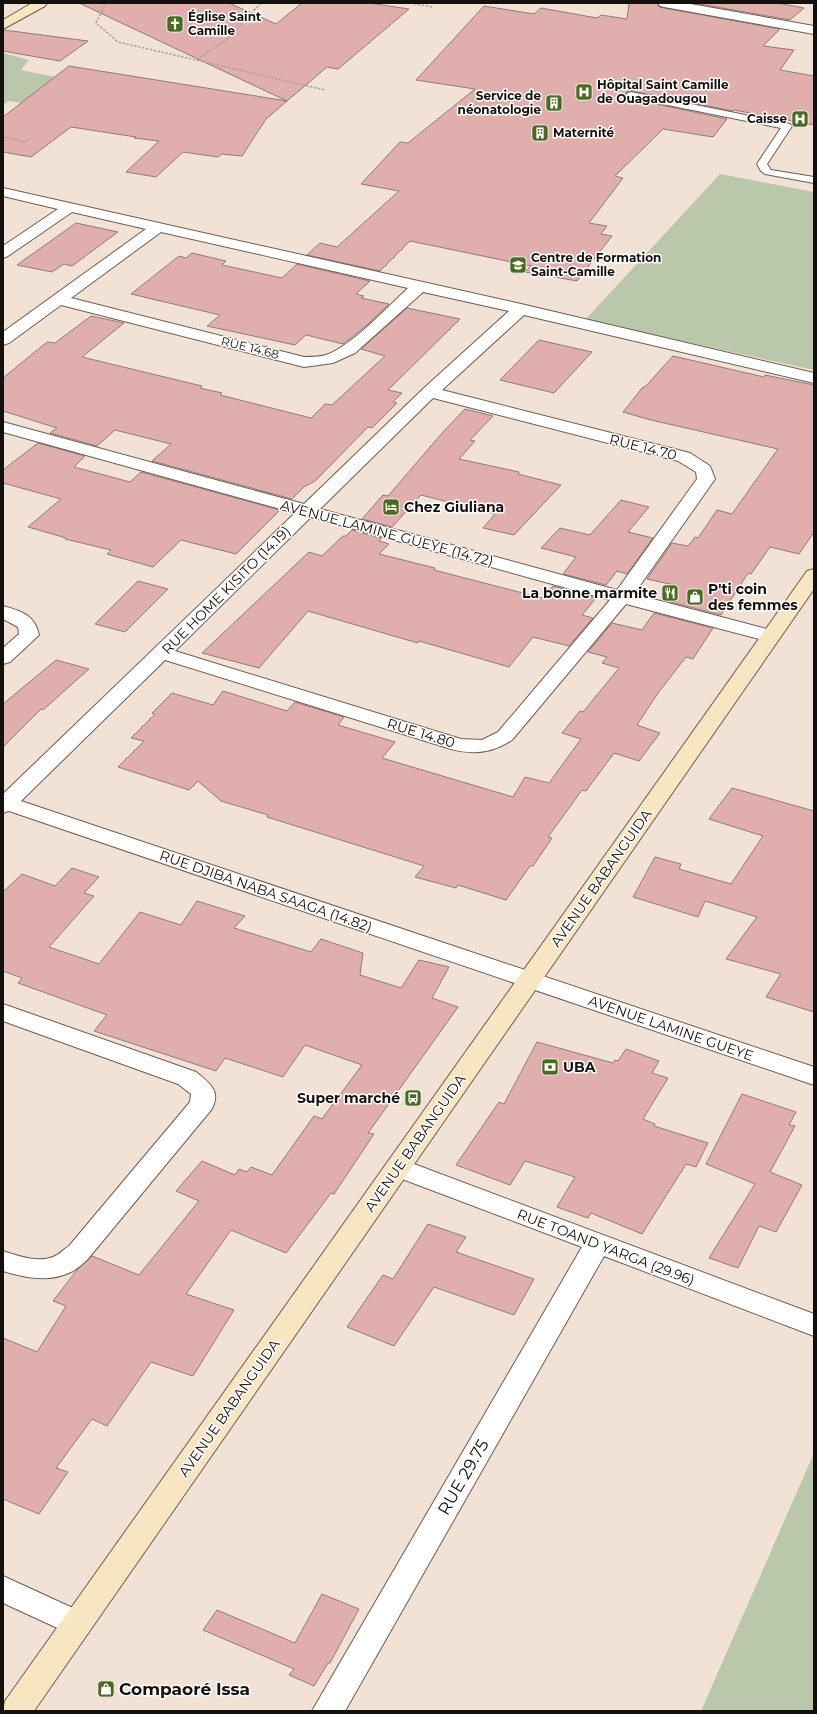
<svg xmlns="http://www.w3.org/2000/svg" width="817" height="1714" font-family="Montserrat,sans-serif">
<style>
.green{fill:#bac7ab}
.building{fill:#e0aead;stroke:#907c7b}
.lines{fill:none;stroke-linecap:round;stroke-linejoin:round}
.lane-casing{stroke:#6b5e53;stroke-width:2}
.street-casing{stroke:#6b5e53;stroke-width:2}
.secondary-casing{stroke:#6b5e53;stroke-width:2}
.path{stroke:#ada297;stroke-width:1.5;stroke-dasharray:2.5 1.5;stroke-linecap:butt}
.lane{fill:#fff;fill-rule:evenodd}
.street{fill:#fff;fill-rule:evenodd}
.secondary{fill:#f8e6c2;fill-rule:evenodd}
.labels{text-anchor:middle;stroke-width:3;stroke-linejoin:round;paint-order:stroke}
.far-poi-label{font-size:12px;font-weight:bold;fill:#14100b;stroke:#fff;text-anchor:start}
.far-street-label{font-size:12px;fill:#14100b;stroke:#fff}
.street-label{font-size:14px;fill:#14100b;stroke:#fff}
.poi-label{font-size:14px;font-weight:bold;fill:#14100b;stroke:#fff;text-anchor:start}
.near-street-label{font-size:17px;fill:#14100b;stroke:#fff}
.near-poi-label{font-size:17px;font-weight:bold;fill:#14100b;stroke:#fff;text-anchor:start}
</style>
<rect width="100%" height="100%" fill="#f1e2d5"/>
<g class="green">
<polygon points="3,53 29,60 21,70 104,87 55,108 9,101 3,105"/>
<polygon points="720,174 814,192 814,370 585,320"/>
<polygon points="814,1453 814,1711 701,1711"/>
</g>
<g class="building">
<polygon points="79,3 229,3 276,24 302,3 369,3 409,9 338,69 327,67 287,101"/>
<polygon points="629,3 657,3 659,7 664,8 780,29 763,46 794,50 780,70 814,76 814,125 734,110 733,111 631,91 627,92 624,95 628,98 727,119 713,137 663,129 615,176 623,178 589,223 607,226 601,234 612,236 577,281 525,272 531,266 410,241 380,271 307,255 320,243 337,247 399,191 361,184 400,142 408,143 475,89 416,80 484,6 534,14 541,8 597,18 601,15 627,19"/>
<polygon points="694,3 777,3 804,8 790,20"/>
<polygon points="3,30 4,30 88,41 60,61 3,51"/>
<polygon points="69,66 287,101 266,119 242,156 222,154 218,157 183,152 156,177 126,172 159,141 134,138 136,137 71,127 31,157 3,152 3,117"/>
<polygon points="76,223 118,232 72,266 64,264 52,272 17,265"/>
<polygon points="192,253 226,261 222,265 282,278 297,264 370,281 356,294 364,296 361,298 389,304 368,324 343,344 306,335 295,345 207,326 220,315 131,294 179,256 186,258"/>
<polygon points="407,308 460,319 388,390 402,393 393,402 397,403 372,428 368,427 315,481 304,487 292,499 152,461 171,444 115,430 97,446 50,433 57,428 3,411 3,378 47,342 55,343 91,316 124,323 82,357 202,386 200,388 222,393 220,395 311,418 325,404 332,405 385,356 361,349"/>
<polygon points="539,340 592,352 554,393 500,380"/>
<polygon points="673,356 764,377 765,375 814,385 814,532 799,554 770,547 751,574 748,573 721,615 663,600 674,585 647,579 672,543 688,546 695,537 698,538 717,510 732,514 778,449 651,420 623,412 643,387 645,387"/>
<polygon points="465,409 493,416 470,440 475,441 459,459 519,472 518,474 561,485 514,535 483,528 495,514 421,495 392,527 362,519 383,495 388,496 443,432"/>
<polygon points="38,443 85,456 74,467 130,482 141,472 280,510 236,554 181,540 153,567 107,554 111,550 65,539 66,538 28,527 61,499 3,483 3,470"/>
<polygon points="621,500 649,507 628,532 653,538 627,574 617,571 606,585 563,574 576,557 541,548 560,528 590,535"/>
<polygon points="352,530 381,538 379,541 389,544 379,554 435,568 434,570 542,598 553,586 596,598 582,615 593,618 569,646 533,637 509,667 419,641 418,643 404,639 308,611 259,668 202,653 309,552 322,556 343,536 346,536"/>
<polygon points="138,581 168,589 125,632 95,624"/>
<polygon points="654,613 713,628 693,659 686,657 658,693 637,725 660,733 639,761 614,753 586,791 582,790 548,837 552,838 533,866 530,866 506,900 458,885 456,888 415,877 424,866 267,817 268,815 221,801 198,781 189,790 118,767 144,741 131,738 155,714 152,713 172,693 213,705 223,691 287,711 295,702 344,717 338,725 395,742 382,758 513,797 525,777 549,783 581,739 562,733 580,711 583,712 619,668 602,663 607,657 588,652 612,623 642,630"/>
<polygon points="56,660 89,669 43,710 41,709 3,747 3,704"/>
<polygon points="732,788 814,811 814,1012 766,997 781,974 726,959 757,917 705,901 698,917 633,897 655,857 681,864 679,869 731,884 763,836 709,819"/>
<polygon points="72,868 99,877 84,893 94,896 49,947 99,964 140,912 181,925 197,901 245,916 234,928 311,952 321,939 363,953 360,975 401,988 419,960 449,967 432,998 458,1007 368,1133 374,1134 334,1194 331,1193 286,1253 231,1230 186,1294 234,1310 193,1376 151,1362 107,1426 92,1419 56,1468 68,1472 39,1514 3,1499 3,1338 37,1352 66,1306 53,1301 77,1270 92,1256 139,1275 199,1201 176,1191 202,1161 235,1175 239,1169 247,1172 251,1167 272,1175 314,1116 322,1119 362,1065 305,1045 283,1077 225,1058 216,1071 94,1031 107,1015 18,983 22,978 3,971 3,892 22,874 55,886"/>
<polygon points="537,1042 613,1063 615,1060 618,1061 626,1049 659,1061 652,1073 668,1078 643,1119 655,1124 654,1126 708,1143 696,1167 686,1164 642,1234 591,1213 588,1218 557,1207 575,1177 525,1161 510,1185 456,1165 499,1102 504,1104"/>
<polygon points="742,1094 796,1112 789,1125 795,1126 770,1172 802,1185 776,1232 759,1226 738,1268 709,1258 755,1184 706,1164"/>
<polygon points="428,1224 466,1237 456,1252 534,1279 514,1315 434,1287 394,1346 347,1327 383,1275 393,1279"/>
<polygon points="322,1594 359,1609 330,1663 328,1663 314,1686 289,1675 294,1669 203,1630 217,1610 295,1643"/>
</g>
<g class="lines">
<defs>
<polygon id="lane" points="631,92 790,124 792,126 767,164 771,170 814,177 814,183 765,174 761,171 757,164 781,128 628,97 626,95 628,93"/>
<g id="street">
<polygon points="658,3 685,3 814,26 814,34 664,7 660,6"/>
<path d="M3 188 521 304 814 373V383L524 315 442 390 690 453 710 466 715 479 634 594 778 632 781 636 778 640 771 642 626 604 512 740C493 753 472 755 451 749L165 660 21 801 814 1067V1085L9 811 3 813V794L295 513 3 432V422L304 504 424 388 509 311 423 292 355 353 333 363 304 367 61 305 9 343 3 345V332L146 229 72 212 8 256 3 258V246L58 209 3 196ZM161 232 408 288C389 306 349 348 326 355 319 357 311 357 304 357L71 298ZM433 398 678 461 696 472 697 479 617 590 320 509ZM311 517 610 600 498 732 482 740 461 739 175 651Z"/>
<path d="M3 606C21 611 35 615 39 635L10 662 3 664V648L19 634 18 627 3 619Z"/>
<path d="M3 1004 196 1072C210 1083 222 1092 211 1110L87 1260C82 1264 78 1268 73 1271 50 1283 26 1278 3 1271V1251C18 1256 38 1263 53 1257 59 1255 64 1249 69 1246L190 1102 191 1094 178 1084 3 1021Z"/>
<polygon points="398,1158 814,1314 814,1336 604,1256 345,1711 312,1711 582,1247 389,1174 385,1167 389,1160"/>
<polygon points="3,1576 88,1615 92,1624 88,1633 77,1637 3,1603"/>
</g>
<g id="secondary">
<polygon points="32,3 47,3 45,6 3,29 3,20"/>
<polygon points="814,569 814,589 34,1711 3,1711 5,1701 807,571"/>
</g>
</defs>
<use href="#lane" class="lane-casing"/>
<use href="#street" class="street-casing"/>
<use href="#secondary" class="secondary-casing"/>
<g class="path">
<polyline points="106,3 96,23 118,42 196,60"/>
<polyline points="261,3 226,40 196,60 325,90"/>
<polyline points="410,3 432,7"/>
<polyline points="3,137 26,142"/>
<polyline points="23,143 29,139"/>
</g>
<use href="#lane" class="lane"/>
<use href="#street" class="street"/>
<use href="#secondary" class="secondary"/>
</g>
<defs>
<symbol id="church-square" viewBox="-11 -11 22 22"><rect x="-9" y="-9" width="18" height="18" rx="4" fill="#4b6b22" stroke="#fff"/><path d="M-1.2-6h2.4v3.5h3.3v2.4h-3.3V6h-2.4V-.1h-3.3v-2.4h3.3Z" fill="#fff"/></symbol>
<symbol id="hospital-square" viewBox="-11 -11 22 22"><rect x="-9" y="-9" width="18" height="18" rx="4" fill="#4b6b22" stroke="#fff"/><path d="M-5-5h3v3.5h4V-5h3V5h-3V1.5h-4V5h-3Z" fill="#fff"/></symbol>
<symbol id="building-square" viewBox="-11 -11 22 22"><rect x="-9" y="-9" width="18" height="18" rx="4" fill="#4b6b22" stroke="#fff"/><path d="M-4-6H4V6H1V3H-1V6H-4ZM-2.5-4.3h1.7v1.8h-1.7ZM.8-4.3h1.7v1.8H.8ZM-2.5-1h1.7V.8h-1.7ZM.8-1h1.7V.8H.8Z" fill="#fff"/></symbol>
<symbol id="school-square" viewBox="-11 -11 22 22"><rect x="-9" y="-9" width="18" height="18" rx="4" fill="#4b6b22" stroke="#fff"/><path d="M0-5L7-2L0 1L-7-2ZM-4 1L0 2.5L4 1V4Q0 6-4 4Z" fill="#fff"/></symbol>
<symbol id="hotel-square" viewBox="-11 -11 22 22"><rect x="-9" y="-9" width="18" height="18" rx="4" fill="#4b6b22" stroke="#fff"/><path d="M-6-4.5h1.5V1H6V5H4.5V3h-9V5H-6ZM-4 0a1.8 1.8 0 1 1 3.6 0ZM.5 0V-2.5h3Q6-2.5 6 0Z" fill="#fff"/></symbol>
<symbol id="restaurant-square" viewBox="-11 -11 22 22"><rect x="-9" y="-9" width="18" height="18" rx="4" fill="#4b6b22" stroke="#fff"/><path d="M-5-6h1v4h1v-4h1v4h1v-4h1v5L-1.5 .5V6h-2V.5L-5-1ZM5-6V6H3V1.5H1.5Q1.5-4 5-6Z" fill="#fff"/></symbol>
<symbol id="shop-square" viewBox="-11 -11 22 22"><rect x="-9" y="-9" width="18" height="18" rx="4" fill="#4b6b22" stroke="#fff"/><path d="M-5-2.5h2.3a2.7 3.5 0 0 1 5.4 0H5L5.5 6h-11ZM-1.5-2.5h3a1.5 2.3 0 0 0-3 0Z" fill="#fff"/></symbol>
<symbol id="bank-square" viewBox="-11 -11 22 22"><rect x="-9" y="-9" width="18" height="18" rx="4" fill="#4b6b22" stroke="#fff"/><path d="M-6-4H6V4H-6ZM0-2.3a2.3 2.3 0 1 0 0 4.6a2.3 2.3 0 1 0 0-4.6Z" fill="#fff"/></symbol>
<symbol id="bus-square" viewBox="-11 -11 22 22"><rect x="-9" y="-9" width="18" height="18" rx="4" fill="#4b6b22" stroke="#fff"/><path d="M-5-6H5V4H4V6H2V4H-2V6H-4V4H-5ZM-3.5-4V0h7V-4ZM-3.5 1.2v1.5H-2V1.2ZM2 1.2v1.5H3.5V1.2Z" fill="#fff"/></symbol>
</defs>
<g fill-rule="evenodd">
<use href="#church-square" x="165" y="14" width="20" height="20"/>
<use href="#hospital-square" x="574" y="82" width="20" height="20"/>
<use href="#building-square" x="544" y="93" width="20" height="20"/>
<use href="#hospital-square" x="790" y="109" width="20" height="20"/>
<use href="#building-square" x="530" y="123" width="20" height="20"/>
<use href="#school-square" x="508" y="255" width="20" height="20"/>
<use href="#hotel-square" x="381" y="497" width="20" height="20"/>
<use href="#restaurant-square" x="660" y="583" width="20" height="20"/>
<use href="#shop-square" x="685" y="587" width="20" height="20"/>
<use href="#bank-square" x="540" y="1057" width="20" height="20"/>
<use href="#bus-square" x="403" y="1088" width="20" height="20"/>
<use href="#shop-square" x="96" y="1679" width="20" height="20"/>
</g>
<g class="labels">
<g class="far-poi-label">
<text x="188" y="21">Église Saint<tspan x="188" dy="14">Camille</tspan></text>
<text x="597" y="89">Hôpital Saint Camille<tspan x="597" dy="14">de Ouagadougou</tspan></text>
<text x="541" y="100" text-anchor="end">Service de<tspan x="541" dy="14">néonatologie</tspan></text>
<text x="787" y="123" text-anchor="end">Caisse</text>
<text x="553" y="137">Maternité</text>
<text x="531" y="262">Centre de Formation<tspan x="531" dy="14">Saint-Camille</tspan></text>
</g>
<g class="far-street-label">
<text transform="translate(250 348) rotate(14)" y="4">RUE 14.68</text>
</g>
<g class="street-label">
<text transform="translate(643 447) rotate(14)" y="5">RUE 14.70</text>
<text transform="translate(387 533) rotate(15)" y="5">AVENUE LAMINE GUEYE (14.72)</text>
<text transform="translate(226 590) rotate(-45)" y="5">RUE HOME KISITO (14.19)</text>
<text transform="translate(421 733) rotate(17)" y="5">RUE 14.80</text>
<text transform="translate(601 878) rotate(-55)" y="5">AVENUE BABANGUIDA</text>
<text transform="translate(266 891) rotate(19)" y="5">RUE DJIBA NABA SAAGA (14.82)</text>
<text transform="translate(671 1028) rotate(19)" y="5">AVENUE LAMINE GUEYE</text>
<text transform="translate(415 1143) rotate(-55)" y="5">AVENUE BABANGUIDA</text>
<text transform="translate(606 1247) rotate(21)" y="5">RUE TOAND YARGA (29.96)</text>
<text transform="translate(229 1408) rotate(-55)" y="5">AVENUE BABANGUIDA</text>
</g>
<g class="poi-label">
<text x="404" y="512">Chez Giuliana</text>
<text x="708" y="594">P'ti coin<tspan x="708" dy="16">des femmes</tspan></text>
<text x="657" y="598" text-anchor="end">La bonne marmite</text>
<text x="563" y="1072">UBA</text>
<text x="400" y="1103" text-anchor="end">Super marché</text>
</g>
<g class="near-street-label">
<text transform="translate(463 1477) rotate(-60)" y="6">RUE 29.75</text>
</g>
<g class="near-poi-label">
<text x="119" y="1695">Compaoré Issa</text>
</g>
</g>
<rect width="817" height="1714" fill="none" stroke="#14100b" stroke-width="8"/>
</svg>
